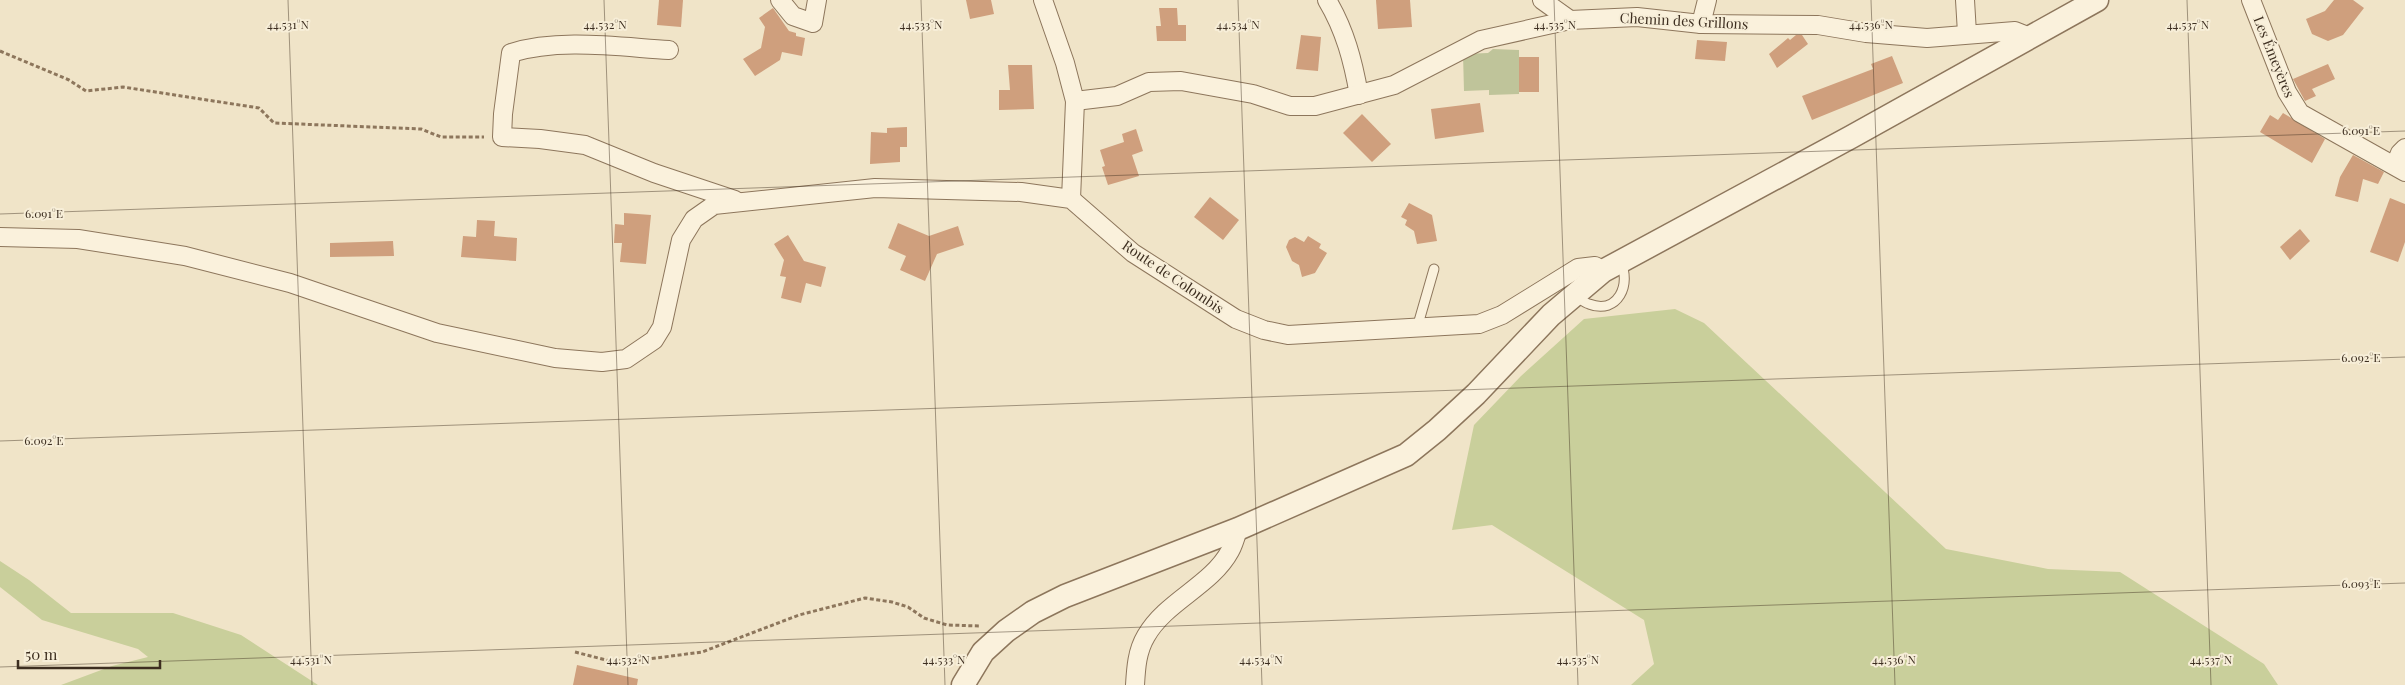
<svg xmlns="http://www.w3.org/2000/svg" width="2405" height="685" font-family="'Playfair Display',serif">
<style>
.green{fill:#c9cf9b}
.cemetery{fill:#bfc49a}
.building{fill:#cf9f7d}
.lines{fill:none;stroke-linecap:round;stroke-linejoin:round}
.service-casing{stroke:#8d765c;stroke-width:11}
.minor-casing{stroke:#8d765c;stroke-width:20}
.tertiary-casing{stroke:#8d765c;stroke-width:25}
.path{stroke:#8d765c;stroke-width:3;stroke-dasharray:4 2.5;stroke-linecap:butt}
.service{stroke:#faf1dc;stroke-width:9}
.minor{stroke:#faf1dc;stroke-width:18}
.tertiary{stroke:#faf1dc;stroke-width:22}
.ticks{fill:none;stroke:#3d2e20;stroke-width:1;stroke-opacity:0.45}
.labels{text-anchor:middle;stroke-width:4;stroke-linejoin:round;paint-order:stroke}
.street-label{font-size:14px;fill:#3d2e20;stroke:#f7eed8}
.ticks-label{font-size:12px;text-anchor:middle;fill:#3d2e20;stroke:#f7eed8;stroke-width:4;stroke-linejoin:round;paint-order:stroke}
</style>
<rect width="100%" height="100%" fill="#f0e4c8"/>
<g class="green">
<polygon points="1675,309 1704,323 1946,549 2048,569 2120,572 2264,664 2278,685 1631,685 1654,664 1644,620 1492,525 1452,530 1474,425 1521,376 1584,319"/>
<polygon points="0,561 29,580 71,613 173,613 241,635 318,685 61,685 112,666 148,657 138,649 42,620 0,587"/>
</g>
<polygon class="cemetery" points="1493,49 1519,50 1519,94 1489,95 1489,90 1464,91 1463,54 1488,53"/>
<g class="building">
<polygon points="659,0 683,0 681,27 657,25"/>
<polygon points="966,0 991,0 994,14 970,19"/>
<polygon points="1376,0 1410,0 1412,27 1378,29"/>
<polygon points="2334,0 2353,0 2364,8 2343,35 2328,41 2312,34 2306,19 2325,11"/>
<polygon points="773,8 789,31 796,33 796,36 805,38 802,56 782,52 780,60 755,76 743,59 761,48 765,27 759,18"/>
<polygon points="1159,8 1177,8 1178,25 1186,25 1186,41 1157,41 1156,26 1161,26"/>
<polygon points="1301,35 1321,37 1318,71 1296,69"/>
<polygon points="1796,35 1802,35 1808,44 1777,68 1769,54 1788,38 1790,40"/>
<polygon points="1697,40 1727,42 1725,61 1695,59"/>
<polygon points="1892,56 1903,83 1812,120 1802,96 1873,69 1871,64"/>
<rect x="1519" y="57" width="20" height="35"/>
<polygon points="2328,64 2335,79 2312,89 2316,96 2305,101 2293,79"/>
<polygon points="1008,65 1032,65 1034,109 999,110 999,90 1010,90"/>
<polygon points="1480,103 1484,132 1435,139 1431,109"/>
<polygon points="2283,113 2325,139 2312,163 2260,132 2270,115 2278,120"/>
<polygon points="1362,114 1391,144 1372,162 1343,133"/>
<polygon points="907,127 907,147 900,147 900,162 870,164 871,132 887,133 887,128"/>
<polygon points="1136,129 1143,151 1132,155 1139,176 1108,185 1102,167 1105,166 1100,150 1124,142 1122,134"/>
<polygon points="2353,155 2384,172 2378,184 2363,179 2358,202 2335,196 2340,177"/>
<polygon points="1210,197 1239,220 1223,240 1194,217"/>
<polygon points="2390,198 2405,204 2405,242 2398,262 2370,252"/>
<polygon points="1409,203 1432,215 1437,241 1417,244 1414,231 1405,225 1407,220 1401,217"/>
<polygon points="624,213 651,215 646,264 620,262 622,243 614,243 615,224 624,225"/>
<polygon points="477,220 495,221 494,236 517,238 516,261 461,257 463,236 476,237"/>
<polygon points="898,223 929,236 958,226 964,245 937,254 925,281 900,270 906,256 888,248"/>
<polygon points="2300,229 2310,241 2290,260 2280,247"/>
<polygon points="788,235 804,261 826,267 821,287 806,283 801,303 781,298 786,277 780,276 784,260 774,244"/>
<polygon points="1308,236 1321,244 1319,248 1327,253 1315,273 1302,277 1299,265 1292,261 1286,247 1289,240 1295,237 1304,242"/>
<polygon points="393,241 394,256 330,257 330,243"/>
<polygon points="577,665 638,679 637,685 573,685"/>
</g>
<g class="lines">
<defs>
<g id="service">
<path d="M1576 296C1580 299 1585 303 1589 304 1618 315 1632 284 1620 261"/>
<polyline points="1417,328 1434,269"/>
</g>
<g id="minor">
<polyline points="780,0 793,16 813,23 817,0"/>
<polyline points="1043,0 1065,63 1075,101 1071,199"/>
<path d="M1327 0C1345 30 1353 61 1359 95"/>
<polyline points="1542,0 1570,20"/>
<polyline points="1965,0 1967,33"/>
<polyline points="2251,0 2287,92 2300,113 2405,172"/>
<polyline points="1701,24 1707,0"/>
<path d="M669 50C619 47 559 38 511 53L503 114 502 137 540 139 585 145 654 173 735 200"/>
<polyline points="1075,101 1117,96 1149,82 1181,81 1253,94 1290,106 1315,106 1394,85 1481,40 1570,20 1637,17 1701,24 1818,25 1866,33 1927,38 2015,31 2030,37"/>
<polyline points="2395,165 2400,153 2405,148"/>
<polyline points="0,237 78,239 185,256 290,283 437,333 555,358 602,362 626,359 654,340 662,327 681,240 694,219 714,205 875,188 1021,192 1071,199 1133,253 1211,303 1236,319 1264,330 1288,335 1479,324 1502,315 1578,268 1595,266 1603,271"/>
<path d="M1135 685C1136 668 1137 651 1146 636 1166 601 1211 586 1230 551 1234 544 1236 536 1238 529"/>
</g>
<polyline id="tertiary" points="963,685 983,652 1006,631 1033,612 1065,596 1238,529 1406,455 1437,430 1476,394 1551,315 1603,271 1851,137 2097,0"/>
</defs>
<use href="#service" class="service-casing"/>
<use href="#minor" class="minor-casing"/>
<use href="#tertiary" class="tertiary-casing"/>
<g class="path">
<polyline points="0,51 69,80 86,91 123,87 259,108 274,123 421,129 441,137 484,137"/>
<polyline points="575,652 610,661 641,660 702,652 799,615 865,598 892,602 908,607 924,618 947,625 981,626"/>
</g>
<use href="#service" class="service"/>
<use href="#minor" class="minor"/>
<use href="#tertiary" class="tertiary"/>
</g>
<path class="ticks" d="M288 0 312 685M604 0 628 685M921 0 945 685M1238 0 1262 685M1554 0 1578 685M1871 0 1895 685M2187 0 2211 685M0 214 2405 131M0 441 2405 357M0 667 2405 583"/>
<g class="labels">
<g class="street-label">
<text transform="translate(1684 21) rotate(3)" y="5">Chemin des Grillons</text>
<text transform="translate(2274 57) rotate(68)" y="5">Les Émeyères</text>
<text transform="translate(1173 277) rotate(34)" y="5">Route de Colombis</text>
</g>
</g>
<g class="ticks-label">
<text x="288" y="29">44.531°N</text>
<text x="605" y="29">44.532°N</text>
<text x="921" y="29">44.533°N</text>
<text x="1238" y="29">44.534°N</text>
<text x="1555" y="29">44.535°N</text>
<text x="1871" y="29">44.536°N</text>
<text x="2188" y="29">44.537°N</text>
<text x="2361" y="135">6.091°E</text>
<text x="44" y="218">6.091°E</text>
<text x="2361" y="362">6.092°E</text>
<text x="44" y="445">6.092°E</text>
<text x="2361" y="588">6.093°E</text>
<text x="311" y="664">44.531°N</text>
<text x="628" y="664">44.532°N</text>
<text x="944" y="664">44.533°N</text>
<text x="1261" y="664">44.534°N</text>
<text x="1578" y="664">44.535°N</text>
<text x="1894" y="664">44.536°N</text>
<text x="2211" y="664">44.537°N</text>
</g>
<path d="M18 660v8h142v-8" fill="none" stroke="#3d2e20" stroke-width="2.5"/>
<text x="25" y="660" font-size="15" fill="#3d2e20" stroke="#f7eed8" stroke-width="4" paint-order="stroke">50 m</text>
</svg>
